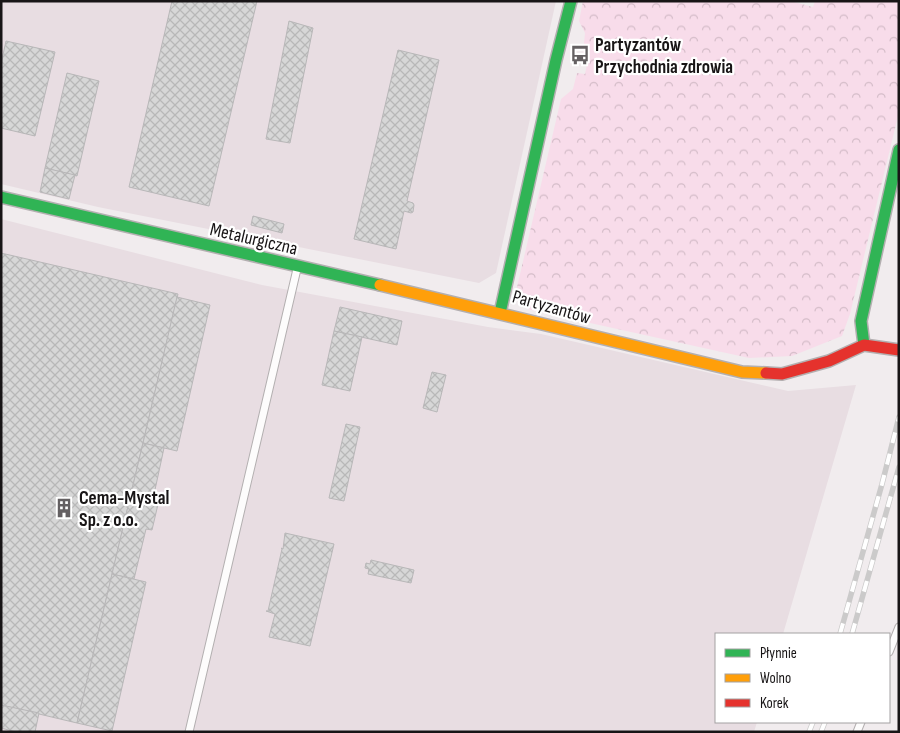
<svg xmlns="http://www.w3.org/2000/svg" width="900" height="733" font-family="'Sofia Sans Condensed',sans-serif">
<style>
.built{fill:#e8dde2}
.park{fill:url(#park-crowns)}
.building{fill:url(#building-cross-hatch);stroke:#b8b7b8}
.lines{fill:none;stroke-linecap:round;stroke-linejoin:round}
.lane-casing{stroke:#b3afb0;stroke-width:9}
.fast-casing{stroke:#b3afb0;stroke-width:14}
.slow-casing{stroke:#b3afb0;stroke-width:14}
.jam-casing{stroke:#b3afb0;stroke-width:14}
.lane{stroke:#fdfcfc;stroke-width:7}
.fast{stroke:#30b455;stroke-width:11}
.slow{stroke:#ff9f0a;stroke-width:11}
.jam{stroke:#e5322d;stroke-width:11}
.rail-casing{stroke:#cbcaca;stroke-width:5.5}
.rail{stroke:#fff;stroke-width:4;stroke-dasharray:11;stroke-linecap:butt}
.labels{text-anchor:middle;stroke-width:4.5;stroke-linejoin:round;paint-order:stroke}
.poi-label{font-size:19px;font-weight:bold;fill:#181516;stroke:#fff;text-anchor:start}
.street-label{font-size:19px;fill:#181516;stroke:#fff}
</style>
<defs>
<pattern id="park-crowns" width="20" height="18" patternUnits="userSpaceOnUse" patternTransform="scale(1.25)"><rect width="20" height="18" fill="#f8dcea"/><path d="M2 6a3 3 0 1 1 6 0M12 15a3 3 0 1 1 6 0" fill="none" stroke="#d4bcc8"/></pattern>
<pattern id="building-cross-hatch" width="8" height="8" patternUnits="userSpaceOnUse" patternTransform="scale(1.25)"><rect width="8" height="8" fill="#d7d7d7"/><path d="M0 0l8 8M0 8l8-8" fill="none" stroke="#b8b8b8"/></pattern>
</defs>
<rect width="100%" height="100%" fill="#f1ecee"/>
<g class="built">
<polygon points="1,1 556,1 496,273 479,283 98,207 1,184"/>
<polygon points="1,219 262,285 488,327 541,334 788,391 856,385 783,634 716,634 716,722 757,722 754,732 1,732"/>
</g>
<polygon class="park" points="583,1 790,1 813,7 815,1 899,1 899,112 850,314 842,336 792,356 749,358 531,310 520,303 517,287 561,99 573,89 577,73 585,74 589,55 583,53 585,33 579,21"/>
<g class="building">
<polygon points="172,1 257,1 209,206 129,187"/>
<polygon points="289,21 313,28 290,143 266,139"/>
<polygon points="6,41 55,52 35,136 1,128 1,64"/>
<polygon points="398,50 439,60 407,201 413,203 414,205 413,212 411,213 404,211 396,249 354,239"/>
<polygon points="67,73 99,81 77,176 45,168"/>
<polygon points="45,168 75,175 69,199 40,192"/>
<polygon points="253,216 284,224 282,233 251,225"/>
<polygon points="1,253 178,294 77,723 1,705"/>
<polygon points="177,297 210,305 177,451 143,443"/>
<polygon points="340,307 402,321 397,345 334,331"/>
<polygon points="334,331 362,337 350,391 322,385"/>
<polygon points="432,372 446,375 437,412 423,408"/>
<polygon points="346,424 360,427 344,501 329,498"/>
<polygon points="143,443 164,448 153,499 159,500 152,530 146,529 134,579 112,574"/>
<polygon points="285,533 334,544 310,646 269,637 275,614 266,611 268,611 282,549 281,548 283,549"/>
<polygon points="371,560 414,570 411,583 368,574 369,569 365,568 366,563 370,564"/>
<polygon points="112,574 146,582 112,731 77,723"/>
<polygon points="1,705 39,713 35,732 16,732 1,728"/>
</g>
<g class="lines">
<defs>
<g id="lane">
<polyline points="889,652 899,627"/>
<polyline points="189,732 297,269"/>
<polyline points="857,732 861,722"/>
</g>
<g id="fast">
<polyline points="1,197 380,285"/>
<polyline points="500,313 556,60 571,1"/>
<polyline points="864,345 861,321 899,150"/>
</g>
<polyline id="slow" points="380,285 742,372 766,373"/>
<polyline id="jam" points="766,373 782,374 829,361 864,345 899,350"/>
</defs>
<use href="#lane" class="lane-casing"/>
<use href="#fast" class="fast-casing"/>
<use href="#slow" class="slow-casing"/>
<use href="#jam" class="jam-casing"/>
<use href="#lane" class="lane"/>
<use href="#fast" class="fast"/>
<use href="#slow" class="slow"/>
<use href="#jam" class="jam"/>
<defs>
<g id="rail">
<polyline points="840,634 882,484 899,417"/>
<polyline points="852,634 899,467"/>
<polyline points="809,732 813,722"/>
<polyline points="821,732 825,722"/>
</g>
</defs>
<use href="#rail" class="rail-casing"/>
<use href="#rail" class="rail"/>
</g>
<defs>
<symbol id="bus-bare" viewBox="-9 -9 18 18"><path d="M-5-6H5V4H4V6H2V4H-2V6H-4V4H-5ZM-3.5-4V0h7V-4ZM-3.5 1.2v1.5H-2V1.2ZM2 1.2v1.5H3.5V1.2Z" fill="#646062" stroke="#fff" stroke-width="2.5" paint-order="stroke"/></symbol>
<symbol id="building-bare" viewBox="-9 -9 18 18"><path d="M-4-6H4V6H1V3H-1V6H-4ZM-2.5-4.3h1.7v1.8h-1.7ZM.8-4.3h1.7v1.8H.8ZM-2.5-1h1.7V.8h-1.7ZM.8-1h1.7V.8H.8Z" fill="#646062" stroke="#fff" stroke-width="2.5" paint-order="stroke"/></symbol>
</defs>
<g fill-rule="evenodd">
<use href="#bus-bare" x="566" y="41" width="28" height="28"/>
<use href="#building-bare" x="50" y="494" width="28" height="28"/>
</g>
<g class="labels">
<g class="poi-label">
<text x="595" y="51">Partyzantów<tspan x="595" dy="22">Przychodnia zdrowia</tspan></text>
<text x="79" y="504">Cema-Mystal<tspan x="79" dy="22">Sp. z o.o.</tspan></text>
</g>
<g class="street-label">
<text transform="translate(254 238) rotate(13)" y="7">Metalurgiczna</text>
<text transform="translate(552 306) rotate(16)" y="7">Partyzantów</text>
</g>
</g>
<rect width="900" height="733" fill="none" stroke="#181516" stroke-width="5"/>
<rect x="715" y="633" width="175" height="90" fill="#ffffff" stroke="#a3a1a2"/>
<rect x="725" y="649" width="25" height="8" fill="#30b455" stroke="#a3a1a2"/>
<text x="760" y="658" font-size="15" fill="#181516">Płynnie</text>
<rect x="725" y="674" width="25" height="8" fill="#ff9f0a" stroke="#a3a1a2"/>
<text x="760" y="683" font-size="15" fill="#181516">Wolno</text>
<rect x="725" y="699" width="25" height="8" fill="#e5322d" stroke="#a3a1a2"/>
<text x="760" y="708" font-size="15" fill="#181516">Korek</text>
</svg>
